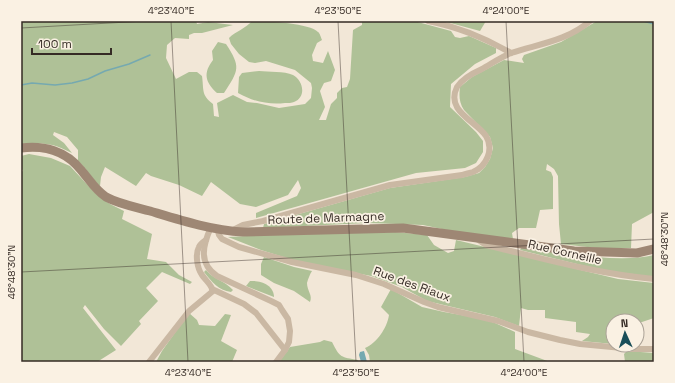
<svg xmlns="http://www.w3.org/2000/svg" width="675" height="383" font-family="'Space Grotesk',sans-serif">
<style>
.green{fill:#afc197}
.water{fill:#75a9b0}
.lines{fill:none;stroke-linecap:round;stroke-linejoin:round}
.stream{stroke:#75a9b0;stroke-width:1.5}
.street{stroke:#cab8a3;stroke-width:6}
.secondary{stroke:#9e8774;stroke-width:9}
.ticks{fill:none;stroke:#352b25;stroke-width:1;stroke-opacity:0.45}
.labels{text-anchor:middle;stroke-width:3.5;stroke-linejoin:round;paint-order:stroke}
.street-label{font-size:12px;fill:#352b25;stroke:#faf1e3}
.neatline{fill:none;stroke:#352b25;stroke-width:1.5}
.ticks-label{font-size:10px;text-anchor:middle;fill:#352b25}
</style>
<rect width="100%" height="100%" fill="#f2e7d7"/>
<g class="green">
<path d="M21 21H196L197 24 208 22 233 25 202 33H194L189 35V39L175 38 167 45 166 58 176 79 189 72H197L202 76C204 90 201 95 213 104L214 116 219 117 217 103 233 95 247 102 257 103 279 108 305 104 311 98 312 88 311 83 295 70 266 61 255 63 249 62 239 54 231 44 229 38C236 31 245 29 252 21 264 21 310 23 318 32 320 33 321 38 322 40L317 43 312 55 313 61 323 63 328 51 335 70 331 81 324 83 320 91 325 107 319 120H326L331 104 337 98V93L342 88 347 87 350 79 353 30 362 25V21H414L451 31 455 37 460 38 469 36 496 48V53L475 64 451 84 450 107 476 132 483 141V152L476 163 465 168 416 173 256 218V213L297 196 301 188 298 180 288 195 256 207 240 204 211 182 202 196 179 185 151 176 146 173 136 186 105 167 101 177 100 186C92 179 87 169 78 161V150L67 137 54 132 53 135 64 143 72 153C50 142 45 143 21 144Z"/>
<polygon points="443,21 486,21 480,31"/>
<path d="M597 21H654V212L632 224 631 248H596L561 244 559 224 558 176 554 169 547 164 546 170 551 172 553 177V209L540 210 536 228H519L512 233 513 239 456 232 423 225 397 224 367 223 263 228 264 224 390 188 465 177 479 173 485 167 490 159 493 148 490 137 464 110C459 102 459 96 460 87L472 77 504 60 524 63 522 59 524 55 561 42Z"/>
<path d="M218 42 226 44C241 67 239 70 224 93H217C205 82 203 73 213 60L212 51Z"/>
<path d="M259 71C269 72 284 71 293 75 303 80 307 97 294 102 292 103 288 103 285 103 268 105 252 101 238 93L239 77 242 73Z"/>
<polygon points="29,154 51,158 70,166 95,193 110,204 124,211 122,219 152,234 147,259 166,262 179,275 192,282 190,284 162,272 146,288 158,301 139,321 141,324 121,346 104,329 85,305 83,308 116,350 97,362 21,362 21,172 23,171 21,167 21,156"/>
<polygon points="395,232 427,235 434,245 448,253 454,251 456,240 618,279 654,283 654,318 639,323 637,330 637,321 613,321 613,344 582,341 588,337 590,334 576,332 576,322 545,318 545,310 528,310 521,308 519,326 495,317 427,301 402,287 371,276 296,261 261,250 228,237 267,235"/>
<path d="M522 247C559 252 618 264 654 255V277L626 276 520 250Z"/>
<path d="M264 257 294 267 312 271C310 274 308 279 307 283 307 291 313 295 310 302L294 291 274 283 261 275V264Z"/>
<path d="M206 270C213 279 225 281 233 290L231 292C218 290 212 282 204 272Z"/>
<path d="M250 281C260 280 274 285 274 297L246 286Z"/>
<path d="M391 289 422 307 444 312 478 318 495 323 515 332V349L550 362H370L369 355 365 348C377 343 387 328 389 315L381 307Z"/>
<polygon points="189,313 197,320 199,325 215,326 225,314 231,315 221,341 237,350 232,362 156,362 162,351"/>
<path d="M324 340 332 342C340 358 341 357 358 360L359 362H279L290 347 320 342Z"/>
<polygon points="627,351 654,353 654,362 625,362 624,354"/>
</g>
<polygon class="water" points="364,351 367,362 361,362 359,355 360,352"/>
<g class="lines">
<g class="stream">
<polyline points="643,21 654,24"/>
<polyline points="21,85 32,83 55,85 72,83 88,79 105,71 129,64 150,55"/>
</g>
<g class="street">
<path d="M428 21C459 27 485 38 511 53"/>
<path d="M211 227C203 245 198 263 217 276L271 301 279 305 282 310 288 319 290 331 289 342 285 350 276 362"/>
<polyline points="217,228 219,235 222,239 239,247 292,262 356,275 384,284 424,302 438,307 498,321 528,332 560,340 580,344 633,349 654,349"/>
<path d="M233 230 243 225 263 221 390 185 462 175C465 174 470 173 473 172 487 166 494 149 486 136 476 121 445 111 457 87 462 79 473 73 482 69 491 64 501 57 511 53 538 44 567 41 590 21"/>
<path d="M477 239 486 245C541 258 597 274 654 279"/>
<polyline points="212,289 244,304 256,313 285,350"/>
<path d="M149 362 189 311 213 291C211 284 206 281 202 275 197 268 195 254 199 247 200 244 203 242 206 240"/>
</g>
<path class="secondary" d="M21 148C44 145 66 151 81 170 89 179 95 190 106 197 119 204 135 207 150 211 180 220 211 230 243 232L403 228 574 251 637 253 654 249"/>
</g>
<path class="ticks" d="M171 21 188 362M338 21 356 362M506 21 524 362M21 28 145 21M21 272 654 239"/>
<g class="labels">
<g class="street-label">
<text transform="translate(326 218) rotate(-2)" y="4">Route de Marmagne</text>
<text transform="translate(565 252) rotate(13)" y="4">Rue Corneille</text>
<text transform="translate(412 284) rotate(20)" y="4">Rue des Riaux</text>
</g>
</g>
<rect width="675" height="383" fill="none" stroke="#faf1e3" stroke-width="44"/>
<g transform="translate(625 333) rotate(357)"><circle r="19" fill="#faf1e3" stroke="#aba297"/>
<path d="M0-3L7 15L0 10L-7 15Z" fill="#194e58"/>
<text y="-6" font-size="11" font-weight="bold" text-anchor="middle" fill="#352b25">N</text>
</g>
<path d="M32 48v6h79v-6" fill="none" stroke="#352b25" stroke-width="2"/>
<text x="38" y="48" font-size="12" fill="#352b25" stroke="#faf1e3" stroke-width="3" paint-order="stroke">100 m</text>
<rect x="22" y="22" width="631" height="339" class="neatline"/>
<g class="ticks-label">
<text x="171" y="14">4°23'40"E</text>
<text x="338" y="14">4°23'50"E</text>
<text x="506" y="14">4°24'00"E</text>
<text transform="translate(664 239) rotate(-90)" y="4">46°48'30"N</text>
<text transform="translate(11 272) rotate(-90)" y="4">46°48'30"N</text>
<text x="188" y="376">4°23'40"E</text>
<text x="356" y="376">4°23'50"E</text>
<text x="524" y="376">4°24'00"E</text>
</g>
</svg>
